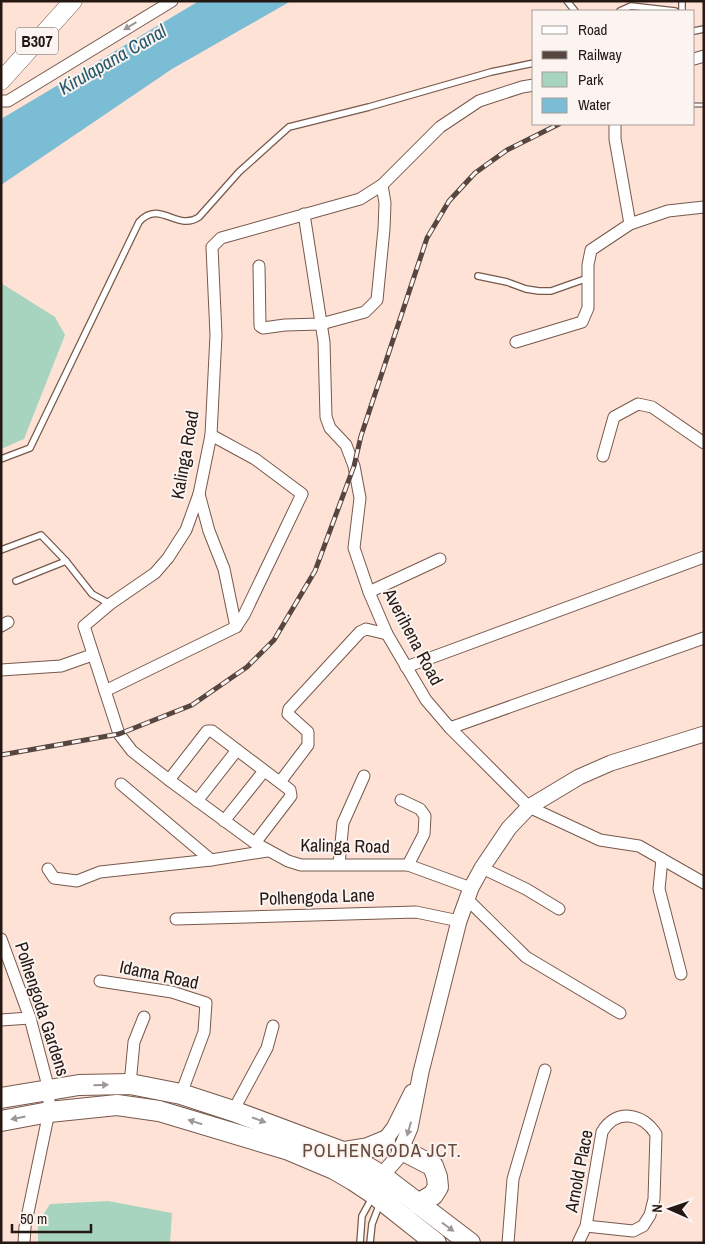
<svg xmlns="http://www.w3.org/2000/svg" width="705" height="1244" font-family="'Archivo Narrow',sans-serif">
<style>
.green{fill:#a6d4be}
.water{fill:#7bbdd4}
.lines{fill:none;stroke-linecap:round;stroke-linejoin:round}
.lane-casing{stroke:#77594c;stroke-width:8}
.street-casing{stroke:#77594c;stroke-width:13}
.secondary-casing{stroke:#77594c;stroke-width:17}
.primary-casing{stroke:#77594c;stroke-width:19}
.highway-casing{stroke:#77594c;stroke-width:22}
.lane{stroke:#fff;stroke-width:5.5}
.street{stroke:#fff;stroke-width:11}
.secondary{stroke:#fff;stroke-width:15}
.primary{stroke:#fff;stroke-width:18}
.highway{stroke:#fff;stroke-width:20}
.rail-casing{stroke:#574640;stroke-width:5}
.rail{stroke:#fbf4f1;stroke-width:3;stroke-dasharray:9;stroke-linecap:butt}
.oneway{fill:#9d9795}
.labels{text-anchor:middle;stroke-width:4;stroke-linejoin:round;paint-order:stroke}
.shield{fill:#fbf4f1;stroke:#655a56;stroke-width:1}
.shield-label{font-size:16px;font-weight:bold;fill:#251813}
.street-label{font-size:18px;fill:#251813;stroke:#fbf4f1}
.water-label{font-size:19px;font-style:italic;fill:#23596a;stroke:#fbf4f1}
.neighbourhood-label{font-size:19px;letter-spacing:1px;fill:#66493d;stroke:#fbf4f1}
</style>
<rect width="100%" height="100%" fill="#ffe2d6"/>
<g class="green">
<polygon points="1,283 55,317 65,335 24,439 1,449"/>
<polygon points="108,1201 172,1213 170,1243 38,1243 38,1223 50,1204"/>
</g>
<polygon class="water" points="199,1 291,1 172,69 1,185 1,119"/>
<g class="lines">
<defs>
<g id="lane">
<polyline points="567,1 575,11"/>
<polyline points="682,1 682,11"/>
<polyline points="620,11 631,6 675,11"/>
<polyline points="694,31 704,29"/>
<polyline points="478,276 507,282 526,289 539,291 551,291 588,278"/>
<path d="M1 459 30 448 139 222C160 199 177 232 199 217L239 172 289 127 369 107 491 72 534 63"/>
<polyline points="1,550 41,535 66,561"/>
<polyline points="16,581 66,561 92,594 110,604"/>
<polyline points="360,1243 362,1216 373,1196"/>
<polyline points="370,1243 372,1224 380,1203"/>
</g>
<g id="street">
<polyline points="694,59 704,56"/>
<polyline points="1,101 8,101 172,1"/>
<polyline points="615,124 615,139 630,224"/>
<polyline points="304,214 324,342 326,417 330,428 346,445 354,466 360,498 354,548 369,592 387,634 426,700 450,728 529,807 600,840 639,846 704,883"/>
<polyline points="259,266 260,326 263,328 285,325 321,324 365,312 377,300 384,229 385,203 382,185"/>
<polyline points="516,342 582,322 588,308 588,265 591,250 630,224 668,211 704,207"/>
<polyline points="211,435 255,459 302,494 244,615 236,627"/>
<polyline points="603,456 614,417 638,404 652,407 704,443"/>
<polyline points="369,592 440,559"/>
<polyline points="1,626 8,622"/>
<polyline points="406,667 704,557"/>
<polyline points="1,670 61,666 92,655"/>
<polyline points="105,691 236,627 224,569 209,531 199,494"/>
<polyline points="450,728 704,638"/>
<polyline points="169,780 207,731 212,731 290,790 291,796 255,843"/>
<polyline points="280,782 308,745 308,732 288,714 289,709 360,632 366,629 387,634"/>
<polyline points="121,784 211,860"/>
<polyline points="401,800 420,809 425,816 424,834 408,865"/>
<polyline points="197,801 237,750"/>
<polyline points="224,821 264,771"/>
<polyline points="662,859 659,889 681,974"/>
<polyline points="339,864 343,823 364,776"/>
<polyline points="482,868 526,889 559,909"/>
<polyline points="48,869 54,878 77,881 100,872 211,860 267,851"/>
<polyline points="471,888 408,865 301,865 288,861 255,843 169,780 132,751 119,734 84,626 110,604 155,573 168,558 186,530 199,494 211,435 216,335 212,247 221,238 360,199 382,185 440,127 479,101 522,87 534,85"/>
<polyline points="467,899 526,957 620,1013"/>
<polyline points="176,919 416,912 459,921"/>
<polyline points="1,939 30,1018 49,1090 49,1112 25,1227 24,1243"/>
<polyline points="100,981 172,992 206,1003 204,1032 181,1094"/>
<polyline points="1,1020 30,1018"/>
<polyline points="130,1084 134,1042 144,1017"/>
<polyline points="233,1111 267,1048 273,1026"/>
<polyline points="508,1243 513,1179 545,1070"/>
<path d="M578 1243 586 1226 602 1132C616 1108 642 1113 656 1134L654 1199 650 1215 643 1226 633 1231 586 1226"/>
</g>
<g id="secondary">
<polyline points="378,1149 394,1128 412,1092"/>
<polyline points="376,1182 397,1158 410,1128 421,1072 459,921 471,888 482,868 509,828 529,807 579,777 611,763 704,734"/>
</g>
<polyline id="primary" points="1,81 73,1"/>
<g id="highway">
<polyline points="1,1098 79,1085 130,1084 181,1094 233,1111 343,1152 382,1176 470,1243"/>
<polyline points="1,1121 49,1112 117,1105 159,1111 289,1150 334,1169 353,1180 374,1194 436,1243"/>
<polyline points="402,1150 433,1166 437,1177 438,1187 433,1195 418,1204"/>
<polyline points="343,1152 368,1148 385,1141"/>
</g>
</defs>
<use href="#lane" class="lane-casing"/>
<use href="#street" class="street-casing"/>
<use href="#secondary" class="secondary-casing"/>
<use href="#primary" class="primary-casing"/>
<use href="#highway" class="highway-casing"/>
<use href="#lane" class="lane"/>
<use href="#street" class="street"/>
<use href="#secondary" class="secondary"/>
<use href="#primary" class="primary"/>
<use href="#highway" class="highway"/>
<defs>
<g id="rail">
<polyline points="694,105 704,105"/>
<polyline points="1,755 119,734 192,705 247,667 274,640 315,571 354,466 361,436 427,238 449,201 475,173 507,150 559,124"/>
</g>
</defs>
<use href="#rail" class="rail-casing"/>
<use href="#rail" class="rail"/>
</g>
<defs><path id="oneway-solid" d="M-6-.8H1V-3.2L6.5 0L1 3.2V.8H-6Z" transform="scale(1.25)"/></defs>
<g class="oneway">
<use href="#oneway-solid" transform="translate(130 26) rotate(149)"/>
<use href="#oneway-solid" transform="translate(101 1085) rotate(-1)"/>
<use href="#oneway-solid" transform="translate(18 1118) rotate(169)"/>
<use href="#oneway-solid" transform="translate(259 1120) rotate(20)"/>
<use href="#oneway-solid" transform="translate(195 1122) rotate(-163)"/>
<use href="#oneway-solid" transform="translate(409 1129) rotate(106)"/>
<use href="#oneway-solid" transform="translate(448 1227) rotate(36)"/>
</g>
<g class="labels">
<rect class="shield" x="16" y="27.5" width="42" height="27" rx="4"/>
<g class="shield-label">
<text x="37" y="47">B307</text>
</g>
<g class="street-label">
<text transform="translate(185 455) rotate(-80)" y="6">Kalinga Road</text>
<text transform="translate(413 637) rotate(62)" y="6">Averihena Road</text>
<text transform="translate(345 846) rotate(1)" y="6">Kalinga Road</text>
<text transform="translate(317 897) rotate(-2)" y="6">Polhengoda Lane</text>
<text transform="translate(159 975) rotate(12)" y="6">Idama Road</text>
<text transform="translate(42 1009) rotate(72)" y="6">Polhengoda Gardens</text>
<text transform="translate(579 1171) rotate(-79)" y="6">Arnold Place</text>
</g>
<g class="water-label">
<text transform="translate(112 59) rotate(-30)" y="7">Kirulapana Canal</text>
</g>
<g class="neighbourhood-label">
<text x="382" y="1157">POLHENGODA JCT.</text>
</g>
</g>
<rect width="705" height="1244" fill="none" stroke="#251813" stroke-width="5"/>
<rect x="532" y="10" width="162" height="115" fill="#fbf4f1" stroke="#a59c98"/>
<rect x="542" y="26" width="25" height="8" fill="#ffffff" stroke="#a59c98"/>
<text x="578" y="35" font-size="15" fill="#251813">Road</text>
<rect x="542" y="51" width="25" height="8" fill="#574640" stroke="#a59c98"/>
<text x="578" y="60" font-size="15" fill="#251813">Railway</text>
<rect x="542" y="72" width="25" height="15" fill="#a6d4be" stroke="#a59c98"/>
<text x="578" y="85" font-size="15" fill="#251813">Park</text>
<rect x="542" y="98" width="25" height="15" fill="#7bbdd4" stroke="#a59c98"/>
<text x="578" y="110" font-size="15" fill="#251813">Water</text>
<g transform="translate(670 1209) rotate(272)" stroke="#fbf4f1" stroke-width="4" paint-order="stroke">
<path d="M0-4L9 19L0 12L-9 19Z" fill="#251813"/>
<text y="-8" font-size="14" font-weight="bold" text-anchor="middle" fill="#251813">N</text>
</g>
<path d="M12 1224v8h79v-8" fill="none" stroke="#251813" stroke-width="2.5"/>
<text x="20" y="1224" font-size="15" fill="#251813" stroke="#fbf4f1" stroke-width="4" paint-order="stroke">50 m</text>
</svg>
